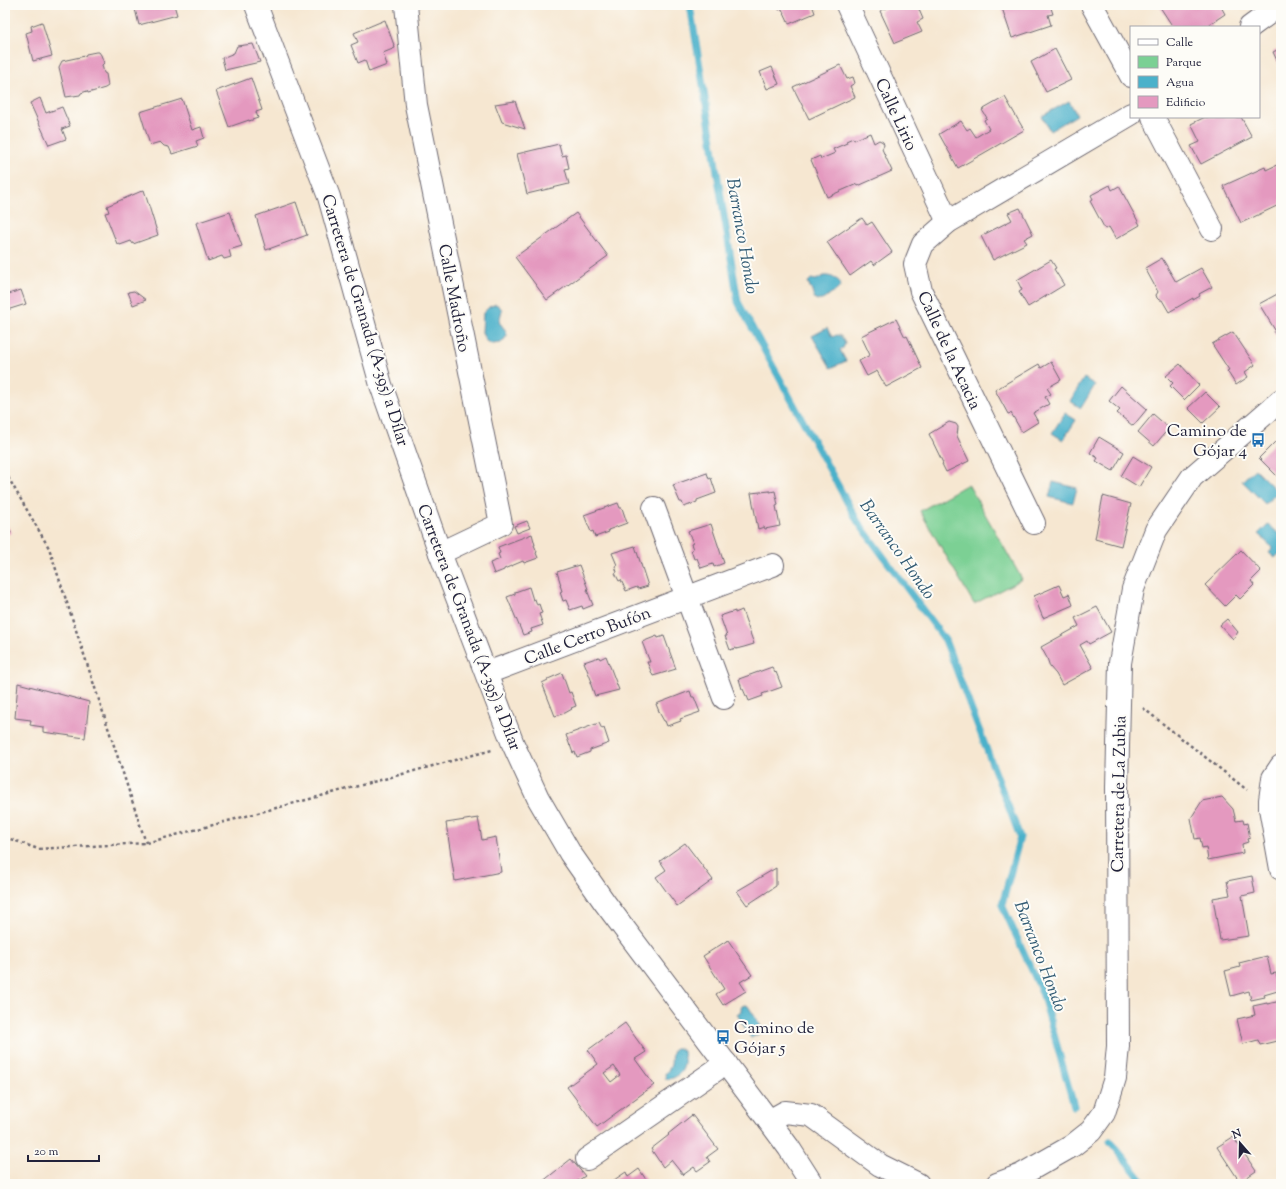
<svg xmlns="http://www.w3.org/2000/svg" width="1286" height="1189" font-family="'Sorts Mill Goudy',serif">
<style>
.green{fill:#7bd094;stroke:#4e7968}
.water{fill:#4bb1ca;stroke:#366a82}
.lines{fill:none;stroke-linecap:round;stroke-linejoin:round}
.stream{stroke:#4bb1ca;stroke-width:7}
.building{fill:#e499bf;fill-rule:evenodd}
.minor-casing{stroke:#6c6770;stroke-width:24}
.tertiary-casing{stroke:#6c6770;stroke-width:24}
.path{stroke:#6c6770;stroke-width:2.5;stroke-dasharray:3 3;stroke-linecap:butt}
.minor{stroke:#fff;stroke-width:22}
.tertiary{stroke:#fff;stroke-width:22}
.labels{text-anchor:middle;stroke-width:4;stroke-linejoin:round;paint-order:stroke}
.street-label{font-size:17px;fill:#22223b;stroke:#fdfcf7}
.poi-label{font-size:17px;fill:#22223b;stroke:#fdfcf7;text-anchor:end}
.water-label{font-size:18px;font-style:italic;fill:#325b74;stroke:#fdfcf7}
</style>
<rect width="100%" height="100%" fill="#fdfcf7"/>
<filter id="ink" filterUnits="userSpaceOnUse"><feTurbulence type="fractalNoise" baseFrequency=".025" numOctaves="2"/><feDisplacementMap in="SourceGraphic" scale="8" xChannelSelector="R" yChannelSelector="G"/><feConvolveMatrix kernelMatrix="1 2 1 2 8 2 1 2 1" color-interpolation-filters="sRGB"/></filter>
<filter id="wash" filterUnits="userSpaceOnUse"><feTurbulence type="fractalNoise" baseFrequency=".012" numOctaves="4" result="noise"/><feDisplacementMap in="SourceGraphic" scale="16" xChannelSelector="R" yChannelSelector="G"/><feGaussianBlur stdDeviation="0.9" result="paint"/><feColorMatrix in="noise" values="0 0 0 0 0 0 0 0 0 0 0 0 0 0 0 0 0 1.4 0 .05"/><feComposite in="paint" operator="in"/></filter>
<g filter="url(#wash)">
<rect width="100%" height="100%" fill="#f6e7d1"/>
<polygon class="green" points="968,484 1022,579 974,604 920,511"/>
<g class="water">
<polygon points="1069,101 1077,115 1050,131 1042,116"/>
<path d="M824 276C832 275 847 282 837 290 835 293 831 292 829 295 824 299 822 302 815 299L808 282 811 279 816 280Z"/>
<polygon points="496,304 500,307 502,310 499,322 506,331 507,336 501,343 492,344 486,341 482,333 483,313 489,307"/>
<path d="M827 328 832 337 837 335C842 336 844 339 845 344L843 348 840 350 846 361 831 368 812 336Z"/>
<polygon points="1084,378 1095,385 1081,408 1070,401"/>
<polygon points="1065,413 1076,420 1063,440 1052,433"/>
<polygon points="1255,469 1278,492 1265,504 1242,481"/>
<polygon points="1053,482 1077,488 1073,503 1049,497"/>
<polygon points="1268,524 1281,536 1281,552 1275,558 1269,553 1273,548 1258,534"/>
<polygon points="745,1005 748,1006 764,1031 751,1038 737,1014 741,1011 741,1008 742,1006"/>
<path d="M675 1048H679L683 1051C683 1055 685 1060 684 1064 683 1073 674 1080 666 1079L665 1074C667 1071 670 1069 671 1065 672 1058 670 1054 675 1048Z"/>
</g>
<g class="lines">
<g class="stream">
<polyline points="690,5 738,302 858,522 945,640 1020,837 1002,905 1042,992 1074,1106"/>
<polyline points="1110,1141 1145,1184"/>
</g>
</g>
<g id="blocks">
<g class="building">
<polygon points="134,5 174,5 177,15 139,25"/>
<polygon points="777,5 812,5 815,13 789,24 782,9 779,10"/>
<polygon points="893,5 917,5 923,19 917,22 922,32 895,43 880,11"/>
<polygon points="1001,5 1050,5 1053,14 1048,15 1051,25 1012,38"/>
<polygon points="1163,5 1220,5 1225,14 1210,24 1212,27 1173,27 1160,7"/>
<polygon points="385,20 395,48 383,53 387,65 369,72 365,60 358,63 351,45 358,42 354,33"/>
<polygon points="42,22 52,56 33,61 26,33 32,31 31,26"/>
<polygon points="253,44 260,62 225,70 222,58 234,53 237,46"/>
<polygon points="1281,48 1281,69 1273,52"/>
<polygon points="1055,49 1071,80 1046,92 1031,62"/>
<polygon points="96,52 99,52 101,55 104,63 102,65 104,73 106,74 108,86 105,88 88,93 87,91 81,93 80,95 66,97 59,67 62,61 85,56 86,54"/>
<polygon points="840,65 847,79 853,77 855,83 850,86 855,97 809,119 793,87"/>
<polygon points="772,67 779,84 767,89 760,72"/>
<polygon points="251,78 262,110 256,112 258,118 249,121 249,120 229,127 216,91"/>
<polygon points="1005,97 1024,130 958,168 939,134 961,121 967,130 970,128 976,137 989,129 984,120 987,118 982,110"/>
<polygon points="40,98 46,113 62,107 70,126 62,129 66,139 49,145 30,103"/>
<polygon points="182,99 192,130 201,127 204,138 196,141 198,146 172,154 169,147 164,146 160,142 150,145 140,112"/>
<polygon points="515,101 525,129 502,122 495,104"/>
<polygon points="1205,117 1241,117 1252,137 1201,164 1191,146 1200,142 1191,124"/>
<polygon points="870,133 874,143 879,140 883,142 884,145 882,149 892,171 858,186 857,184 827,197 811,160 820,156 821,159 835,153 833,149 847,143 846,141 853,138 854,140"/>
<polygon points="559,144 562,156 566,155 569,168 565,169 569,184 527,194 517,154"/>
<polygon points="1281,163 1281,204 1241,223 1223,186 1265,167 1266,170"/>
<polygon points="1110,185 1112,190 1119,186 1140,225 1116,239 1109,227 1105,229 1090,201 1093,199 1091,195"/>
<polygon points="144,190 158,235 133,244 131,241 120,245 119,243 117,244 105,213 109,212 107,206"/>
<polygon points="296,202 307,235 266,250 256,216"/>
<polygon points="1020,208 1033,234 1024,239 1027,243 993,260 981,236 1012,220 1008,213"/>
<polygon points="230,212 242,246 229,250 231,257 224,259 222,256 208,261 196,223"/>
<polygon points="576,213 608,256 547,300 515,257"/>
<polygon points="862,218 867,225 872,222 892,252 874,265 871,261 850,276 827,242"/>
<polygon points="1162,258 1176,282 1201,268 1212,287 1199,294 1200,296 1193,300 1193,298 1169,312 1162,300 1159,300 1157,298 1156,295 1158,292 1145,268"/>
<polygon points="1051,260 1056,268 1054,269 1064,285 1028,307 1019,292 1022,290 1017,280"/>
<polygon points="21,290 26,304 7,310 5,305 5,295"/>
<polygon points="134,291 146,300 133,305 128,292"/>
<polygon points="1281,292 1281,344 1274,332 1275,330 1259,304"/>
<polygon points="896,319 905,337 907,336 922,368 886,387 877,371 867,376 859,361 870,355 861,336"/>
<polygon points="1233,332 1255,365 1245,372 1248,377 1236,385 1227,371 1229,370 1212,344"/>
<polygon points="1051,362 1061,380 1047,388 1051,394 1045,397 1049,404 1033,413 1038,422 1022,432 1011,413 1008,414 995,390 1039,364 1041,368"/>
<polygon points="1180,364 1199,385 1184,400 1170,386 1173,383 1166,376"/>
<polygon points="1121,386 1147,409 1133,426 1117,413 1120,410 1109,401"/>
<polygon points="1205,392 1220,407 1203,423 1188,408"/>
<polygon points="1153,414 1169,428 1154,446 1138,432"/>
<polygon points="949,422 956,424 958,427 957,436 969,461 946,472 942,464 943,463 929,434"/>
<polygon points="1099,437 1124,452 1113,471 1096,461 1098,458 1090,453"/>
<polygon points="1281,440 1281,480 1259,458 1275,442 1277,444"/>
<polygon points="1133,456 1151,467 1139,487 1121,476"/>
<polygon points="707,473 709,479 711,478 716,493 697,500 697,502 684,507 682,502 680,502 677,495 673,485"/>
<polygon points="770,491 770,492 775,491 778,505 776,506 780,526 765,529 764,527 758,529 751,493"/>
<polygon points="1103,496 1131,504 1121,546 1095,539"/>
<polygon points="618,503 620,508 622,508 627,523 608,530 609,532 595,537 593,531 591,532 584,515"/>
<polygon points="5,521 11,533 5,535"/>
<polygon points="527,521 530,528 517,533 514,526"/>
<polygon points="711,524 724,563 714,567 713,564 701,568 697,558 694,559 691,550 693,549 691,544 693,543 688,531"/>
<polygon points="532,534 535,545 534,545 537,552 536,553 538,558 524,563 523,561 504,569 504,570 494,574 490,563 500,559 498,554 500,553 498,547"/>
<polygon points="635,546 648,586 638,589 637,587 626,591 621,580 619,581 615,573 617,572 615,566 617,565 612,553"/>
<polygon points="1241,550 1261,571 1251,581 1254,585 1240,599 1236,595 1225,606 1205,585"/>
<polygon points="579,565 588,589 587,590 593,605 583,609 582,606 570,610 566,600 563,601 560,592 562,591 560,585 561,585 557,572"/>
<polygon points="1059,585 1064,596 1069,594 1073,605 1043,618 1034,596"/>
<polygon points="529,587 533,600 535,599 537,605 539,604 542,613 539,614 543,625 531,629 532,632 523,635 507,597 515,594 515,592"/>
<polygon points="1097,607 1111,632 1089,644 1087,641 1080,645 1093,668 1062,685 1056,674 1050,667 1047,658 1041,647 1079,626 1075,618"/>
<polygon points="742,610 754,644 744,647 736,649 736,648 730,650 725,636 727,636 720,616 735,611 735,613"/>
<polygon points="1227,619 1238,632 1233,639 1220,625"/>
<polygon points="657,636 658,638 664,636 676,669 653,676 647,662 650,662 642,642"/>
<polygon points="606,656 619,690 595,696 590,682 592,682 584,662 599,657 600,659"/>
<polygon points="772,667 775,673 776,672 782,687 762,694 763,696 749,701 747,696 746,696 743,689 742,689 739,679"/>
<polygon points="562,673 569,693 571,692 576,706 571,708 572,709 565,713 555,716 542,683 548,680 548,679"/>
<polygon points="18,683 89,702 85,738 43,732 43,727 30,725 31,720 15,718"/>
<polygon points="690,691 692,697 694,697 700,712 680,719 681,721 667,726 665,721 664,721 660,714 656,704"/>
<polygon points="599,723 602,729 604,728 609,743 590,750 590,752 577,757 575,752 573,753 570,745 570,746 566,735"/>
<polygon points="1222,797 1233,809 1236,821 1243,820 1244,824 1247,823 1250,838 1247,839 1248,842 1242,844 1243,853 1208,860 1206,847 1202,848 1200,838 1195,839 1191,818 1202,801"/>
<polygon points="478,818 482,840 496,837 501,872 455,881 446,823"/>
<polygon points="685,843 713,880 677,906 656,877 666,870 660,861"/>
<polygon points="776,868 776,886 747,905 737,891"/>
<polygon points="1252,876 1255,893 1242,896 1249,936 1220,940 1213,898 1230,895 1227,881"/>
<polygon points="728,940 752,975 740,982 746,991 723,1005 716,994 724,989 703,956"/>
<polygon points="1267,956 1271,974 1276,973 1281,990 1264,995 1265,997 1251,1000 1249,991 1231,996 1225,971 1240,967 1239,963"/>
<polygon points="1281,1001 1281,1040 1260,1045 1258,1040 1243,1044 1237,1019 1255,1015 1253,1006 1267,1003 1267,1004"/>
<path d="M625 1023 646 1052 635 1059 654 1085 597 1127 567 1087 598 1064 588 1050ZM614 1066 620 1075 611 1082 604 1073Z"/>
<polygon points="692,1115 718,1149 707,1157 710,1162 697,1171 694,1167 683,1175 671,1160 663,1167 651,1149 669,1135 668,1134"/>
<polygon points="1233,1137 1256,1171 1240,1182 1217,1147"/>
<polygon points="571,1159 585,1176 573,1184 544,1184 542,1182"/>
<polygon points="639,1169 649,1184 616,1184 614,1180 626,1172 628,1177"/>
</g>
</g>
</g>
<g filter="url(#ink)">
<use href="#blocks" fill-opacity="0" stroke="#6c6770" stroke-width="1"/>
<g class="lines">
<defs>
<g id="minor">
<polyline points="406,5 416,105 501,524 440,553"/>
<polyline points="847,5 948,222"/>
<polyline points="1153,117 1212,229"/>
<polyline points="654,508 724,698"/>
<polyline points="487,673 773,565"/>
<polyline points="1270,808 1281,869"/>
<polyline points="1281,817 1270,808 1270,800 1273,778 1281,766"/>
<polyline points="587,1159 726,1063"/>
</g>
<g id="tertiary">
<polyline points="256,5 329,197 381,385 440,553 513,744 538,798 570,853 605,903 769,1121 789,1148 812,1184"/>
<polyline points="1092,5 1131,76"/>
<polyline points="1250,27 1280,5"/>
<polyline points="1034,523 921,291 915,264 923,244 948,222 1131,114"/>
<polyline points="769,1121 785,1112 811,1115 880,1165 918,1184"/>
<polyline points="997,1184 1021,1175 1072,1146 1091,1131 1104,1113 1115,1078 1118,1046 1117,787 1120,663 1133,589 1156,530 1192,477 1281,400"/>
</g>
</defs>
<use href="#minor" class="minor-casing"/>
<use href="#tertiary" class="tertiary-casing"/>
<g class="path">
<polyline points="5,472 49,548 146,843"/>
<polyline points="1143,708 1247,790"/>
<polyline points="5,837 38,849 146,843 492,750"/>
</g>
<use href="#minor" class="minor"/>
<use href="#tertiary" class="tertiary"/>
</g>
</g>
<defs>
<symbol id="bus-bare" viewBox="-9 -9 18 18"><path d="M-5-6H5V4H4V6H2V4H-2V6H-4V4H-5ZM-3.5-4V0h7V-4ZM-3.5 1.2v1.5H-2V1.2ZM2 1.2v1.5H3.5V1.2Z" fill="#1f6fb2" stroke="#fdfcf7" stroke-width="2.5" paint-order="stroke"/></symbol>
</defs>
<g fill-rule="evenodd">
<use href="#bus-bare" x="1248" y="430" width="20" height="20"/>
<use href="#bus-bare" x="713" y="1027" width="20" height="20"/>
</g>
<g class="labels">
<g class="street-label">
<text transform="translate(897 114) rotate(65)" y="6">Calle Lirio</text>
<text transform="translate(455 298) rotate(79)" y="6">Calle Madroño</text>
<text transform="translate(366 320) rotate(73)" y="6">Carretera de Granada (A-395) a Dílar</text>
<text transform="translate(950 350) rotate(65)" y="6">Calle de la Acacia</text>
<text transform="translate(470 627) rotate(69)" y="6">Carretera de Granada (A-395) a Dílar</text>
<text transform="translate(587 635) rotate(-21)" y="6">Calle Cerro Bufón</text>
<text transform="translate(1118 794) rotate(-89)" y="6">Carretera de La Zubia</text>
</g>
<g class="poi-label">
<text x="1247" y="436">Camino de<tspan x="1247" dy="20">Gójar 4</tspan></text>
<text x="734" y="1033" text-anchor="start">Camino de<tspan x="734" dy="20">Gójar 5</tspan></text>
</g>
<g class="water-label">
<text transform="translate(743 236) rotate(80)" y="6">Barranco Hondo</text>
<text transform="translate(898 549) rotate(55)" y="6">Barranco Hondo</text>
<text transform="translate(1041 956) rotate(69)" y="6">Barranco Hondo</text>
</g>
</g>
<rect width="1286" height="1189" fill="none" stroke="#fdfcf7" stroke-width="20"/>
<rect x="1130" y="26" width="130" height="92" fill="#fdfcf7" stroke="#a5a5ac"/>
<rect x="1138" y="39" width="20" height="6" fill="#ffffff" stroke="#a5a5ac"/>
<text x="1166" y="46" font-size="12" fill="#22223b">Calle</text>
<rect x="1138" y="56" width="20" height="12" fill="#7bd094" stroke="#a5a5ac"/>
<text x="1166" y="66" font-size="12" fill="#22223b">Parque</text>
<rect x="1138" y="76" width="20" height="12" fill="#4bb1ca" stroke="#a5a5ac"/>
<text x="1166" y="86" font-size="12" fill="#22223b">Agua</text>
<rect x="1138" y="96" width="20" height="12" fill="#e499bf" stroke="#a5a5ac"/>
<text x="1166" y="106" font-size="12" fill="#22223b">Edificio</text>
<g transform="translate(1240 1143) rotate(340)" stroke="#fdfcf7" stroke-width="3" paint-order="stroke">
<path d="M0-3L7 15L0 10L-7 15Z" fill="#22223b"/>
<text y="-6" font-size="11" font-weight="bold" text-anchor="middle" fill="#22223b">N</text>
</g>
<path d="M28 1155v6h71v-6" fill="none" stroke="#22223b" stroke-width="2"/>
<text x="34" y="1155" font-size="12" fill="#22223b" stroke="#fdfcf7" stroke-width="3" paint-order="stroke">20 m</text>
</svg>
